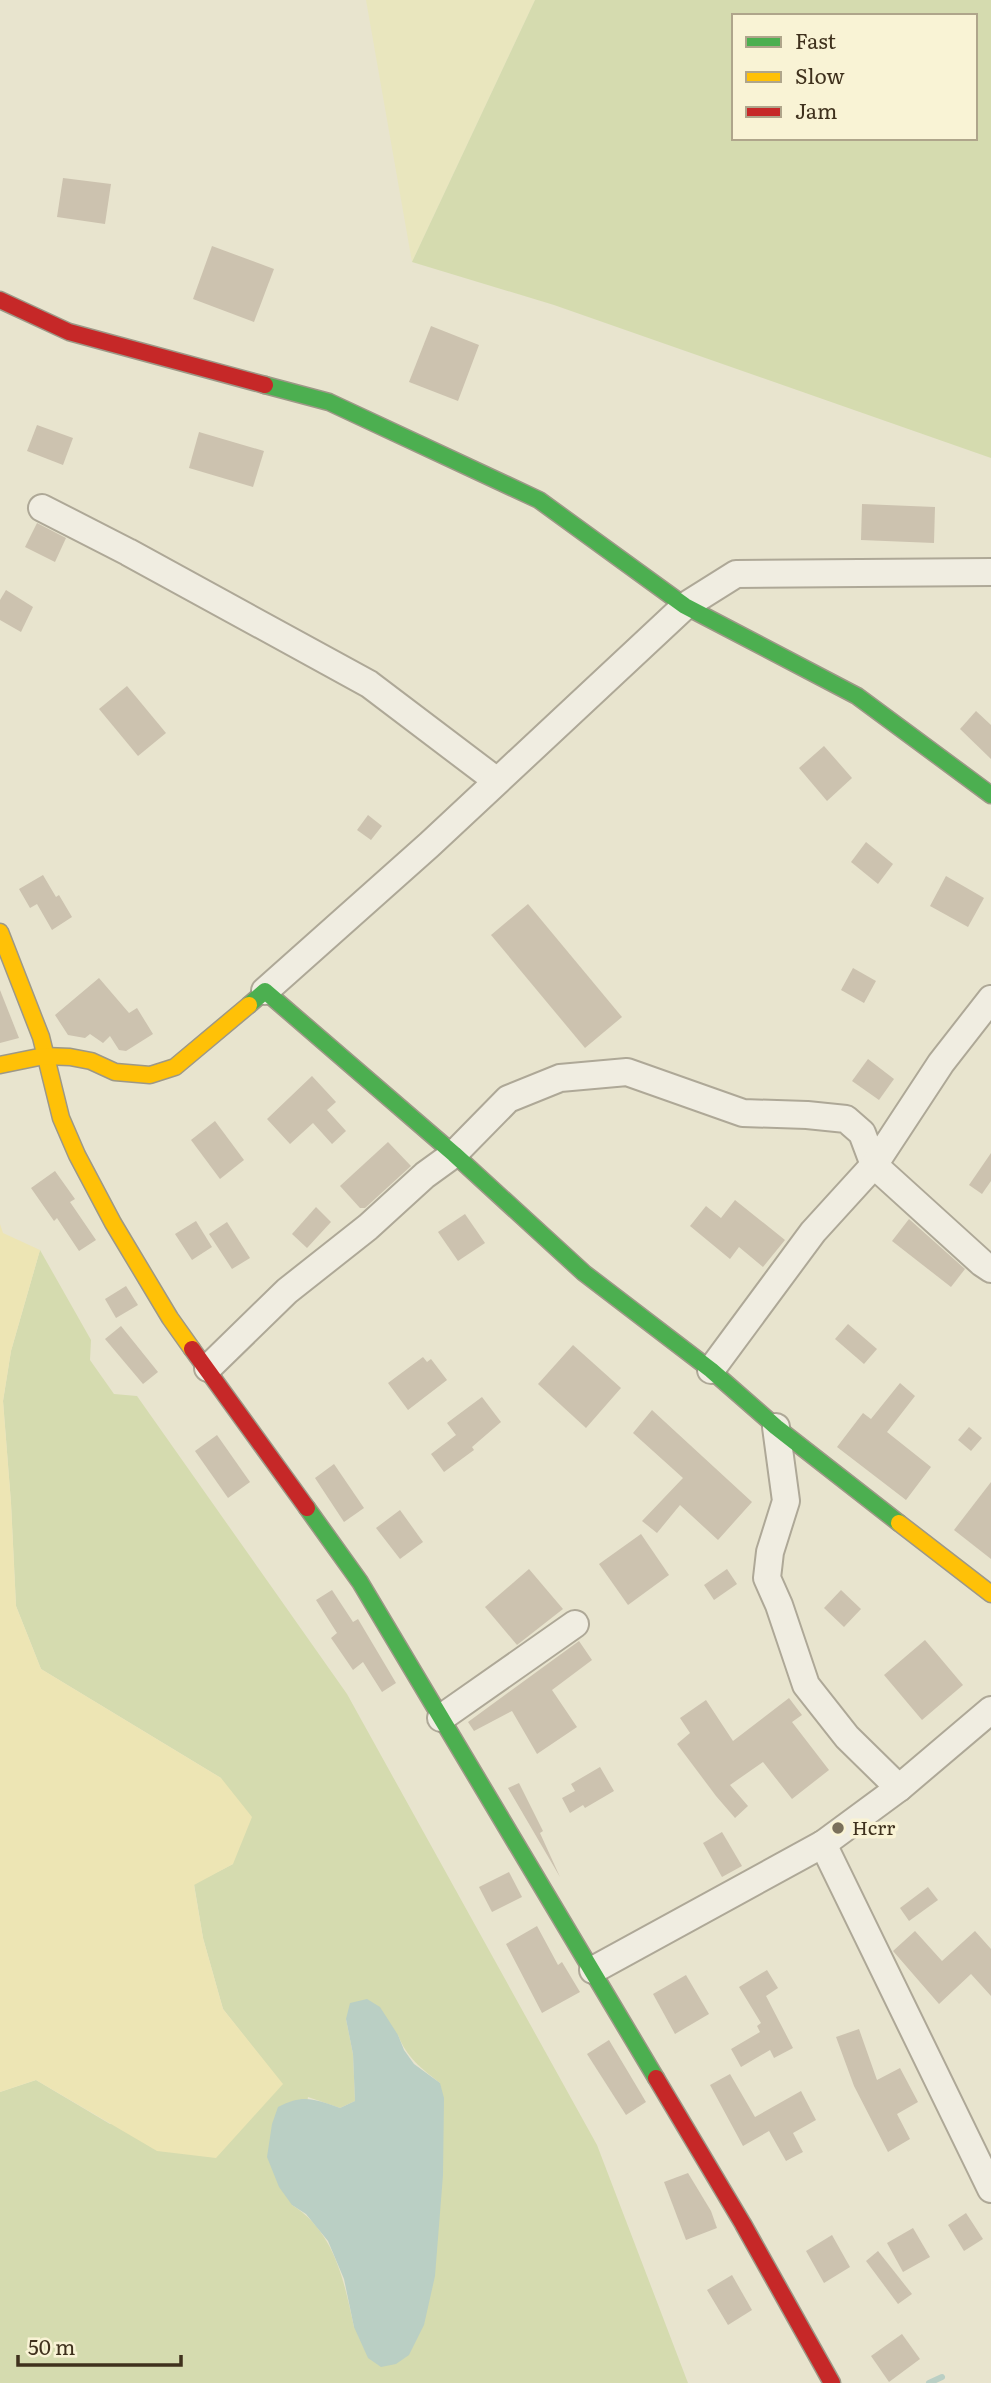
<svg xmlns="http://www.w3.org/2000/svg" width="991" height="2383" font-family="Literata,serif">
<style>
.farmland{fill:#e9e6be}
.green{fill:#d5dbaf;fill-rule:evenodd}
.sand{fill:#ede5b4}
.water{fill:#bacfc4}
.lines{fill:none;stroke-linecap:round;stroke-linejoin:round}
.stream{stroke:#bacfc4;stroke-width:6}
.building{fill:#ccc2af}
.street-casing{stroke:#aea897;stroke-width:30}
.fast-casing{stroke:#9d9887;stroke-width:19}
.slow-casing{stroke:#9d9887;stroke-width:19}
.jam-casing{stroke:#9d9887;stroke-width:19}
.street{stroke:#f0ede1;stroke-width:26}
.fast{stroke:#4caf50;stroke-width:16}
.slow{stroke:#ffc107;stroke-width:16}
.jam{stroke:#c62828;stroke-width:16}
.poi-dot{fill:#7a705b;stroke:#f9f3d5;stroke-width:2.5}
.labels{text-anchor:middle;stroke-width:7;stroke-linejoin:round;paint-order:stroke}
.poi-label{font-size:19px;fill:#3f311d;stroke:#f9f3d5;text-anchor:start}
</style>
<rect width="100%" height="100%" fill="#e8e4ce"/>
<polygon class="farmland" points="366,0 535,0 412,262"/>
<g class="green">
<path d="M535 0H991V458L554 305 412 262ZM734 16H975V138H734Z"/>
<path d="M40 1250 91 1340 90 1360 114 1394 137 1396 347 1694 597 2145 688 2383H0V2092L36 2080 110 2124 282 2084 223 2009 203 1938 194 1884 233 1864 221 1778 41 1669 16 1606 11 1503 3 1401 11 1351ZM346 2019 398 2035C407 2058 421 2068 440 2083L354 2327C344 2281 335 2232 292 2205L308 2097 340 2108 355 2101 353 2054Z"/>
</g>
<polygon class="sand" points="0,1224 3,1233 40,1250 11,1351 3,1401 11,1503 16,1606 41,1669 221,1778 252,1817 233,1864 194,1885 203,1938 223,2009 283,2084 216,2158 157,2151 36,2080 0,2092"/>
<path class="water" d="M367 1999 380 2007 398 2035 404 2050 414 2064 440 2083 444 2098 443 2175 435 2276 424 2325 409 2355 396 2364 381 2367 368 2358 354 2327 344 2279 328 2241 306 2214 292 2205 279 2187 267 2157 272 2124 278 2107C304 2094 313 2099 340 2108L355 2101 353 2054 346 2019 350 2003Z"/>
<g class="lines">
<polyline class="stream" points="929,2383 942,2377"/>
</g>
<g class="building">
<polygon points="63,178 111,184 105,224 57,217"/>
<polygon points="212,246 274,269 254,322 193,299"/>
<polygon points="431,326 479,345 458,401 409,382"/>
<polygon points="37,425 73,438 63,465 27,451"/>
<polygon points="199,432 264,451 253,487 189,468"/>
<polygon points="862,504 935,507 934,543 861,540"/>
<polygon points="37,523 66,538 55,562 25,547"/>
<polygon points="6,590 33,607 21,632 0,620 0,600"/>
<polygon points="127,686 166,733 138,756 99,709"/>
<polygon points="976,711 991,725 991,759 960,729"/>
<polygon points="824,746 852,778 827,801 799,768"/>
<polygon points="368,815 382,826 371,840 357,830"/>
<polygon points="866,842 893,864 878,884 851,862"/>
<polygon points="43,875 56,897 59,895 72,917 52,930 37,904 30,908 19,889"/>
<polygon points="946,876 984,898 968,927 930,906"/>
<polygon points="528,904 622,1017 585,1048 491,935"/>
<polygon points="853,968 876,981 864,1003 841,990"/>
<polygon points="99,978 129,1013 137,1008 153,1034 126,1051 119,1050 110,1036 103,1043 90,1034 85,1038 68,1035 55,1015"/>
<polygon points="0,990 19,1038 0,1043"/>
<polygon points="868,1059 894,1079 879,1100 852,1081"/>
<polygon points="312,1076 336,1102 327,1110 346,1131 332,1144 313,1123 290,1144 267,1119"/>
<polygon points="215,1121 244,1160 220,1179 191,1140"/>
<polygon points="388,1142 411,1166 365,1208 360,1208 340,1186"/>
<polygon points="991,1153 991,1181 982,1194 969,1185"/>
<polygon points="55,1171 75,1199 70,1202 96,1240 79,1251 57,1218 54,1221 31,1188"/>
<polygon points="735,1200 785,1240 763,1267 739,1247 730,1259 690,1226 706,1206 721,1218"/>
<polygon points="316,1207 331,1222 307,1248 292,1234"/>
<polygon points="465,1214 485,1243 458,1261 438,1232"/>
<polygon points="909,1219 965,1269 951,1287 892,1241"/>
<polygon points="196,1221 212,1247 192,1260 175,1234"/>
<polygon points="227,1222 250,1258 232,1269 209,1234"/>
<polygon points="126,1286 138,1305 116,1318 105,1299"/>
<polygon points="848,1324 877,1349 864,1364 835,1339"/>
<polygon points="121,1326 158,1372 143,1384 105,1339"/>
<polygon points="573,1345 621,1388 586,1428 538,1384"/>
<polygon points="423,1357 427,1362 431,1359 447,1380 408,1410 388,1383"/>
<polygon points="900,1383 915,1396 887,1432 931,1467 906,1500 837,1447 863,1413 871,1419"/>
<polygon points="482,1397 501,1422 472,1447 474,1450 444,1472 431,1454 456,1435 447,1423"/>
<polygon points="652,1410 752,1502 718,1540 680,1505 657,1533 642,1521 683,1478 633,1433"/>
<polygon points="969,1427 982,1438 971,1451 958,1440"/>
<polygon points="217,1435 250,1482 228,1498 195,1451"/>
<polygon points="334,1464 364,1508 344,1522 315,1478"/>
<polygon points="991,1482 991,1559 954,1530"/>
<polygon points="400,1510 423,1542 400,1559 376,1528"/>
<polygon points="641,1534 669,1575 628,1605 599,1564"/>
<polygon points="529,1569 563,1609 517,1645 485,1607"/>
<polygon points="727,1569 737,1584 714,1600 704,1585"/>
<polygon points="332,1590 353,1622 358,1619 396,1683 382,1692 363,1662 353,1670 331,1638 337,1633 316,1600"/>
<polygon points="841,1590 861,1609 844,1627 824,1608"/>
<polygon points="925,1640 963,1685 922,1720 884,1675"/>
<polygon points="579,1641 592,1660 552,1690 577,1727 537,1754 512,1711 474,1731 468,1722"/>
<polygon points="789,1698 802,1715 792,1722 829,1770 792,1799 763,1762 730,1785 748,1806 735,1818 716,1796 677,1744 690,1733 680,1718 706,1700 733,1741"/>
<polygon points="600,1767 614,1791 585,1808 583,1805 570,1813 562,1798 575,1791 571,1784"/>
<polygon points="519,1783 543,1831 540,1833 560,1877 508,1788"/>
<polygon points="722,1832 742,1866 722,1877 703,1843"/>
<polygon points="509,1872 522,1897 492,1912 479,1887"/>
<polygon points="928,1887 938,1900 909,1921 900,1908"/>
<polygon points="537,1926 558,1965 562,1962 580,1992 542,2013 506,1944"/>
<polygon points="915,1931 942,1961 975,1931 991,1949 991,1996 971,1974 939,2004 893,1951"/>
<polygon points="767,1970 778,1988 766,1996 793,2048 774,2058 770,2050 741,2067 731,2049 760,2032 757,2026 761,2023 739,1987"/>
<polygon points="686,1975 709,2014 675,2034 653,1994"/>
<polygon points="859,2029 877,2080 900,2068 918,2102 897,2114 910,2139 888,2152 854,2086 836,2037"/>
<polygon points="609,2040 646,2102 626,2115 587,2054"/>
<polygon points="730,2074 755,2117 801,2091 816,2120 793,2133 803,2152 786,2161 769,2131 743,2146 710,2085"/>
<polygon points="688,2173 711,2211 717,2228 686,2240 664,2182"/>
<polygon points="966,2213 983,2239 964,2251 948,2225"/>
<polygon points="913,2228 930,2257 903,2272 887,2243"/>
<polygon points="832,2235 850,2267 824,2283 806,2251"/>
<polygon points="878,2251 912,2294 898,2304 866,2261"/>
<polygon points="732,2275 752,2310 728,2325 707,2290"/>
<polygon points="902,2334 920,2359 889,2382 871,2356"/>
</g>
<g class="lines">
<defs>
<g id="street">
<polyline points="42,508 128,552 369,684 497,781"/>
<polyline points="265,991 429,845 685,606 736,574 991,572"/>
<polyline points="208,1368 287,1291 368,1227 425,1175 454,1154 508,1099 560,1078 627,1072 743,1113 807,1115 846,1119 862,1133 874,1165 982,1263 991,1269"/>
<polyline points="711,1370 813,1232 874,1165 941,1063 991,999"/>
<polyline points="776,1427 786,1501 770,1552 767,1578 779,1605 806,1685 847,1737 899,1788"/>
<polyline points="441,1718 575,1624"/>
<polyline points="823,1844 991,2189"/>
<polyline points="593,1970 823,1844 899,1788 991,1710"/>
</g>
<g id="fast">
<polyline points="265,385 329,402 539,500 685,606 857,696 991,795"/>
<polyline points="249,1005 265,991 454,1154 584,1273 711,1370 776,1427 899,1523"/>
<polyline points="307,1508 360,1582 656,2078"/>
</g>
<g id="slow">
<polyline points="0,932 41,1037 61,1118 77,1155 113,1223 170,1318 192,1349"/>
<polyline points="0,1065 44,1056 70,1057 91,1061 115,1072 150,1075 175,1067 249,1005"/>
<polyline points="899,1523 991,1594"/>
</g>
<g id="jam">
<polyline points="0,300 69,332 265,385"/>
<polyline points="192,1349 307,1508"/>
<polyline points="656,2078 743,2224 832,2383"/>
</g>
</defs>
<use href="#street" class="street-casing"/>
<use href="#fast" class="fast-casing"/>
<use href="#slow" class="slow-casing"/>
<use href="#jam" class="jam-casing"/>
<use href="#street" class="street"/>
<use href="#fast" class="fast"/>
<use href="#slow" class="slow"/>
<use href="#jam" class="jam"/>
</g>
<circle class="poi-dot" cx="838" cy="1828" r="7"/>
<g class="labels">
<g class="poi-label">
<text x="852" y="1835">Hcrr</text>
</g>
</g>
<rect x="732" y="14" width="245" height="126" fill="#f9f3d5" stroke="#afa58b" stroke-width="2"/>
<rect x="746" y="37" width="35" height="10" fill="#4caf50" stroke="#afa58b" stroke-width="2"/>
<text x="795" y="49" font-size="21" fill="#3f311d">Fast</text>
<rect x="746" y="72" width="35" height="10" fill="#ffc107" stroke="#afa58b" stroke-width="2"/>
<text x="795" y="84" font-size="21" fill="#3f311d">Slow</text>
<rect x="746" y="107" width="35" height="10" fill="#c62828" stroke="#afa58b" stroke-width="2"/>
<text x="795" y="119" font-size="21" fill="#3f311d">Jam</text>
<path d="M18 2355v10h163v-10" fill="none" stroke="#3f311d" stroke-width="3.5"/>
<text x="28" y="2355" font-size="21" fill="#3f311d" stroke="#f9f3d5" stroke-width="5" paint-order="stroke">50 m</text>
</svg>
